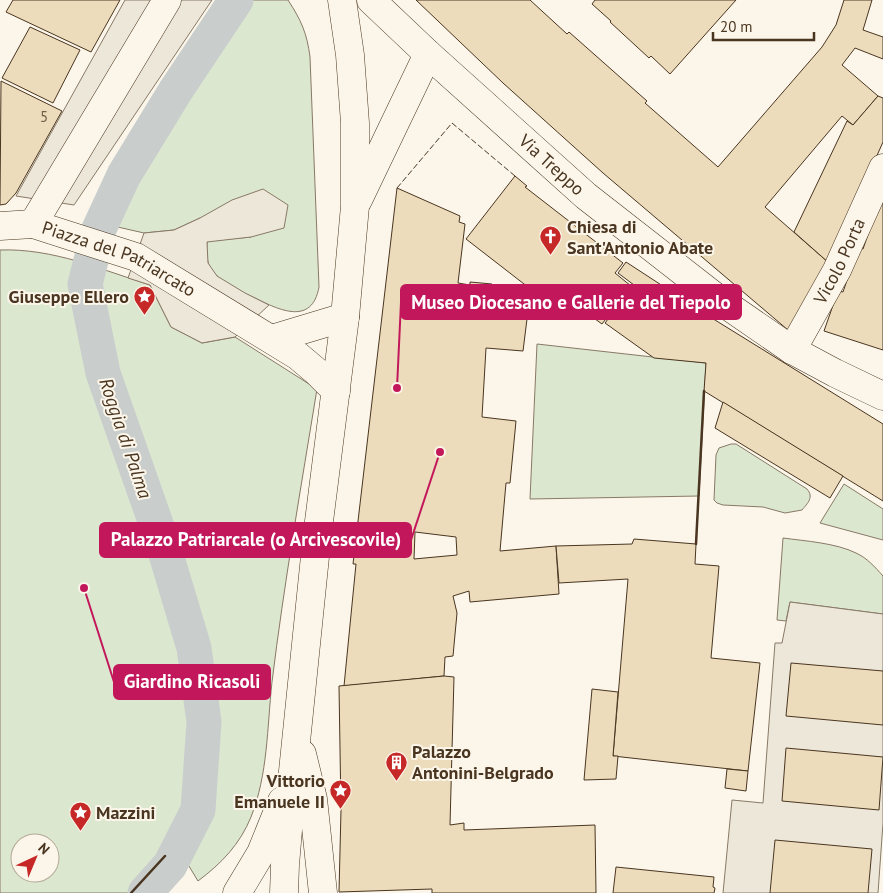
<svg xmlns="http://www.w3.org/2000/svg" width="883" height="893" font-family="'PT Sans',sans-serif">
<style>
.green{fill:#dce7d0;stroke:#887966;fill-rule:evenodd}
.parking{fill:#ede7d9;stroke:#887966}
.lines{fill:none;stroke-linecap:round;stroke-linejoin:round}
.canal{stroke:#c9cecd;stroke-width:35}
.building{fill:#ecdcbc;stroke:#4a3520;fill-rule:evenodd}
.minor-casing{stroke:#4a3520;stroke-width:29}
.tertiary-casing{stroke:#4a3520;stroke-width:29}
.minor{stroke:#fbf6e9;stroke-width:28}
.tertiary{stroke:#fbf6e9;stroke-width:28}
.fence{stroke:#4a3520;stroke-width:1;stroke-dasharray:6 2.5;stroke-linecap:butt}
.wall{stroke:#4a3520;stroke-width:2.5}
.labels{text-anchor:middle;stroke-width:4;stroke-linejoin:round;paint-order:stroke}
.number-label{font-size:15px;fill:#725f47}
.street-label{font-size:18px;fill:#4a3520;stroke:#fbf6e9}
.poi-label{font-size:18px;font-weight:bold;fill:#4a3520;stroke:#fbf6e9;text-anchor:start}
.water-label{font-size:19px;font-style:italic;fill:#4a3520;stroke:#fbf6e9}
.leader{fill:none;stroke:#c2185b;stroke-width:2}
.callout-dot{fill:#c2185b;stroke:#fbf6e9;stroke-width:2}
.callout{fill:#c2185b;stroke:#c2185b;stroke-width:2}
.callout-label{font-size:19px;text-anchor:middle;font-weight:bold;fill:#fff}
</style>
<rect width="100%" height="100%" fill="#fbf6e9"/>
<g class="green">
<path d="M252 0H288C301 20 307 33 310 57L319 287C312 326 279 310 255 298 240 291 216 281 209 265 206 258 207 248 207 241L251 237 200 218 174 230 144 233 109 225 196 79Z"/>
<path d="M0 250C26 249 52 254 77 261L74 280 78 303 93 369 143 508 158 556 177 621 185 658 190 699 192 724 191 797 184 821 168 852 131 893H0ZM20 843H50V873H20Z"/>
<path d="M99 268 150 285 171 327 202 343 235 337 317 389C301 487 284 584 272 682 267 728 268 774 251 817 240 844 222 863 198 881L181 853 204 813 212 718 211 695 200 642 108 367 94 284Z"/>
<polygon points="537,344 706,363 699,496 530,499"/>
<path d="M731 444H736L807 489C814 497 808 503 802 510L785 513 763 507 723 505 717 503 714 500 716 455 719 448Z"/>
<polygon points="844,484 883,509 883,540 820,523"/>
<path d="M783 538C805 541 836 543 856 553 867 558 875 567 883 576V614L790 602 786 621 777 620Z"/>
</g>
<g class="parking">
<polygon points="125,0 212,0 74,205 16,196"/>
<polygon points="263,189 288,205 284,228 251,237 207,242 208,263 217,276 245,293 269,305 235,337 202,343 171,327 150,285 128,278 144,233 174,230 200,218 232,200"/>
<polygon points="790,602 883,614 883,823 878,893 723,893 732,800 763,803 775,643 782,643"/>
</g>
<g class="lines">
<polyline class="canal" points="145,893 170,865 198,810 204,722 194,648 162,541 103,373 85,284 99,229 124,175 176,90 236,0"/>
</g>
<g class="building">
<polygon points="13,0 120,0 91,52 6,12"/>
<polygon points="416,0 530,0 567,34 569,32 647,101 645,103 718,167 822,47 836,25 844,0 872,0 863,30 883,37 883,59 855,48 842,65 878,96 853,125 842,116 765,207 829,263 788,330 603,173 503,83"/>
<polygon points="595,0 736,0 670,74 651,56 649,58 610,22 611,21 592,4"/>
<polygon points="30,27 80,50 53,103 2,78"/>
<polygon points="1,81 62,111 16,193 6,204 0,205"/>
<polygon points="878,96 883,98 883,142 829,263 794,232 847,121 853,125"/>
<polygon points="515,176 527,186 525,187 623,263 615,273 631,286 602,324 573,303 564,315 466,239"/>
<path d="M397 188 460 216 459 222 465 224 458 283 470 285V282L492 284V290L530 295 523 351 486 348 482 417 516 421 510 483H506L500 551 556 546 559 594 470 602 469 591 453 596 457 613 453 656 445 657 444 676 344 686 356 564H353ZM415 532 456 537 457 555 414 559Z"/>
<polygon points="879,203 883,204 883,350 824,331 838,291 843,292 858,248 863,249"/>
<polygon points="626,262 715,320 883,424 883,501 704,391 706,363 654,358 605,323 634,285 618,273"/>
<polygon points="723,402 843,476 830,498 715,428"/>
<polygon points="634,539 696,544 695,564 719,566 711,658 760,663 748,771 613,756 628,579 559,583 556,546 632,544"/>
<polygon points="791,663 883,671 883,725 786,716"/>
<polygon points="444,676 454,677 450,825 464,823 464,830 595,825 596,893 432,893 432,889 339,892 341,810 339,686"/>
<polygon points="592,689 618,692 613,756 618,756 616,779 584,780"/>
<polygon points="786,748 883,757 879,810 782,801"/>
<polygon points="727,769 748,771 746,791 725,788"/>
<polygon points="775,840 872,849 868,893 770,893"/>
<polygon points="616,867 714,877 713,887 715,888 714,893 613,893"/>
</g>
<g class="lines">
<defs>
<g id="minor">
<path id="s1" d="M167 0 33 224 136 257 298 356 317 372 336 391"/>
<path id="s2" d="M428 54 586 196 718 299 792 350 835 373 883 396"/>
<polyline points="0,226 33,224"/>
<polyline points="272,339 345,317"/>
<path id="s3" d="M792 350 837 270 883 168"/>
</g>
<g id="tertiary">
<polyline points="358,200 428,54 371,0"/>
<polyline points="302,754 313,799 323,893"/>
<polyline points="237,893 261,853 282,801"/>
<polyline points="284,893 285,865 293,771 317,537 345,317 355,206 355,123 350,55 342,0"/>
</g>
</defs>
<use href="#minor" class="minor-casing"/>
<use href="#tertiary" class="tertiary-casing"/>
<use href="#minor" class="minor"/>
<use href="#tertiary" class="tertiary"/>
<polyline class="fence" points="397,188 452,123 515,176"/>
<g class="wall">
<polyline points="696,544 704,391"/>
<polyline points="131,893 165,856"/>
</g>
</g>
<defs>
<symbol id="church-pin" viewBox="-11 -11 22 30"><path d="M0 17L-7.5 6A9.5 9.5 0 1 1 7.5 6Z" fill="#c62828" stroke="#fbf6e9"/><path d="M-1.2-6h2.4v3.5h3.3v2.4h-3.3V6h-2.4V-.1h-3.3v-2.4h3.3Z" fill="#fff"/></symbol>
<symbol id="sight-pin" viewBox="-11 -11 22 30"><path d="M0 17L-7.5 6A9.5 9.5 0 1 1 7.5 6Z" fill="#c62828" stroke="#fbf6e9"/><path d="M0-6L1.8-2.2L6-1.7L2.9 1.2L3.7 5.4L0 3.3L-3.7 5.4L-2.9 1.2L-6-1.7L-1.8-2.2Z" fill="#fff"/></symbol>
<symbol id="building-pin" viewBox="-11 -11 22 30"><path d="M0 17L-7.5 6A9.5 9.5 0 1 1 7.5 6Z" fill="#c62828" stroke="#fbf6e9"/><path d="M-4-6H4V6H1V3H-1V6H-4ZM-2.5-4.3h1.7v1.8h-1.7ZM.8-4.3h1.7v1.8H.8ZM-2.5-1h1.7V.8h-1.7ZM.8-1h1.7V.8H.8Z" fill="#fff"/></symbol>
</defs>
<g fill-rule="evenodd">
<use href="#church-pin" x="538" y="224" width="25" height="34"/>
<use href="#sight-pin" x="132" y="284" width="25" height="34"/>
<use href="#building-pin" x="384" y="750" width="25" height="34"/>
<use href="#sight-pin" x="328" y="778" width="25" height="34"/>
<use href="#sight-pin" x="68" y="800" width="25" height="34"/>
</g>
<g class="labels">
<g class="number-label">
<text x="44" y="122">5</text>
</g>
<g class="street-label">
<text dy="6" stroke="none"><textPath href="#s2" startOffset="166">Via Treppo</textPath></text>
<text dy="6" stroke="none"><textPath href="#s1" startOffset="354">Piazza del Patriarcato</textPath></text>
<text dy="6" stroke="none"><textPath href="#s3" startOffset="101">Vicolo Porta</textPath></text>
</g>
<g class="poi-label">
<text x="567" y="233">Chiesa di<tspan x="567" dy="21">Sant'Antonio Abate</tspan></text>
<text x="129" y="303" text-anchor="end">Giuseppe Ellero</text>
<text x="412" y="758">Palazzo<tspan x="412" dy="21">Antonini-Belgrado</tspan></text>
<text x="325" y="787" text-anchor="end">Vittorio<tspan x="325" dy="21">Emanuele II</tspan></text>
<text x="96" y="819">Mazzini</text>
</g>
<g class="water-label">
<text transform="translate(126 438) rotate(71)" y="7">Roggia di Palma</text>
</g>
</g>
<path class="leader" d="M397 388L401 302M440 452L411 540M84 588L114 682"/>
<g class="callout-dot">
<circle cx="397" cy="388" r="5"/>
<circle cx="440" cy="452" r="5"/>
<circle cx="84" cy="588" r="5"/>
</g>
<g class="callout">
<rect x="401" y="285" width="340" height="34" rx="5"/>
<rect x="100" y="523" width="311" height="34" rx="5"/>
<rect x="114" y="665" width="156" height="34" rx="5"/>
</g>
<g class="callout-label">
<text x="571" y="309">Museo Diocesano e Gallerie del Tiepolo</text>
<text x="256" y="546">Palazzo Patriarcale (o Arcivescovile)</text>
<text x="192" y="688">Giardino Ricasoli</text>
</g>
<g transform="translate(35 858) rotate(44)"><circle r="24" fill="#fbf6e9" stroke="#b4a999"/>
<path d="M0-4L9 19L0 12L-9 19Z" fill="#c62828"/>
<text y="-8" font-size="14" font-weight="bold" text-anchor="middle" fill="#4a3520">N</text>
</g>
<path d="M713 32v8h101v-8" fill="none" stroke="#4a3520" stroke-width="2.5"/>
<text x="720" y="32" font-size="15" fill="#4a3520" stroke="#fbf6e9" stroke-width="4" paint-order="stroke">20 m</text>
</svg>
